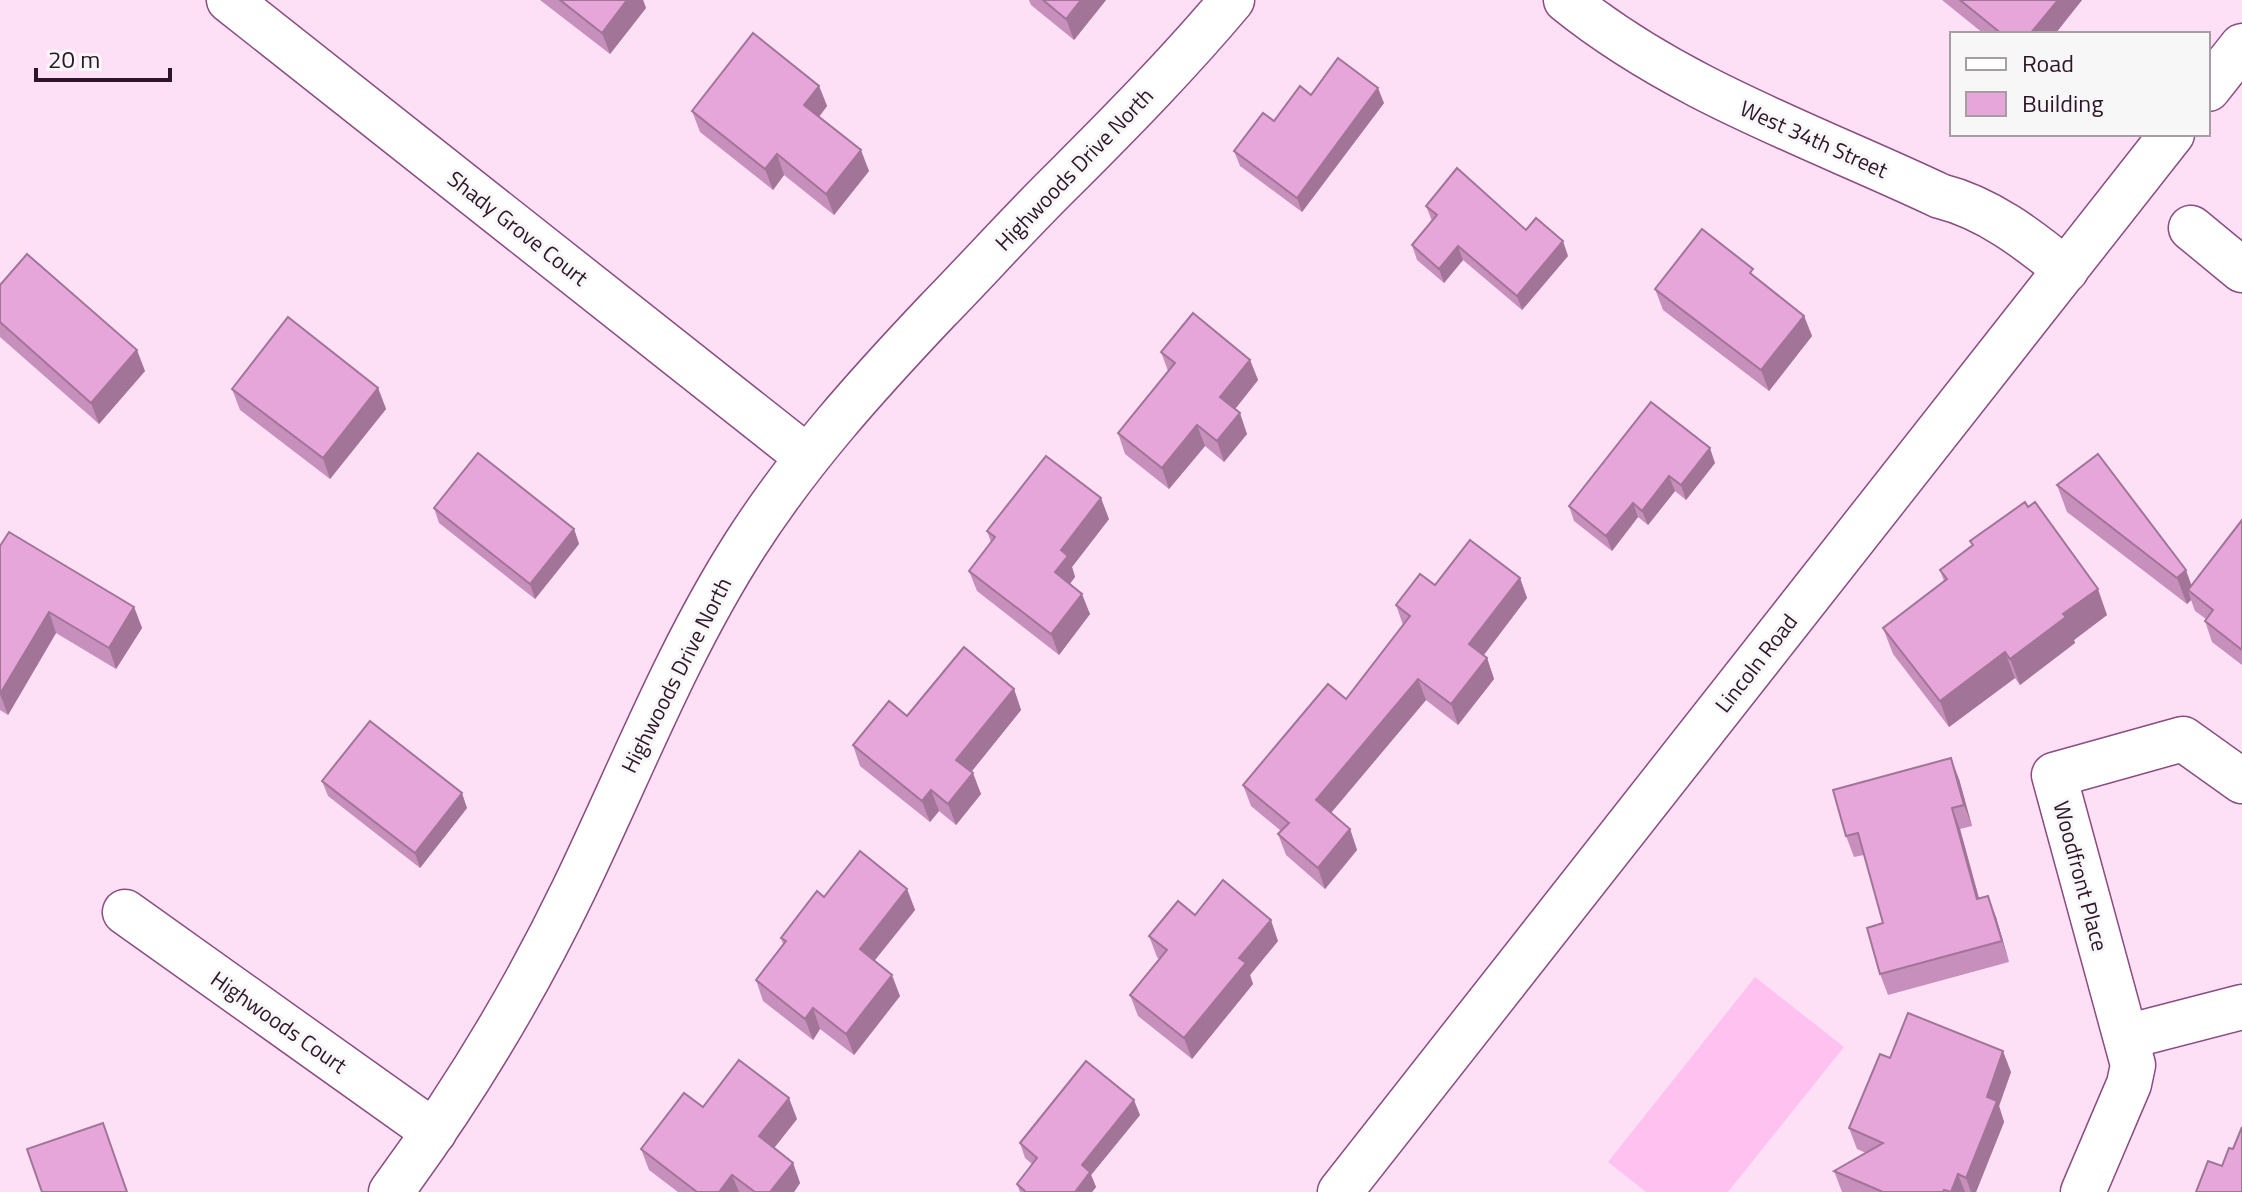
<svg xmlns="http://www.w3.org/2000/svg" width="2242" height="1192" font-family="'Titillium Web',sans-serif">
<style>
.pitch{fill:#fec1f0}
.lines{fill:none;stroke-linecap:round;stroke-linejoin:round}
.street-casing{stroke:#8b4c80;stroke-width:47}
.street{stroke:#fff;stroke-width:44}
.wall{fill:#c78fbb}
.shaded-wall{fill:#a27498}
.building{fill:#e7a6d9;stroke:#a27498;stroke-width:2}
.labels{text-anchor:middle;stroke-width:6;stroke-linejoin:round;paint-order:stroke}
.street-label{font-size:22px;fill:#2f152a;stroke:#f7f7f7}
</style>
<rect width="100%" height="100%" fill="#fde0f6"/>
<polygon class="pitch" points="1755,977 1844,1047 1728,1192 1646,1192 1608,1162"/>
<g class="lines">
<defs>
<g id="street">
<polyline points="229,0 807,457"/>
<path d="M1566 0C1677 90 1813 136 1940 196 1988 208 2028 239 2066 270"/>
<polyline points="2208,89 2242,46"/>
<polyline points="2191,228 2242,270"/>
<polyline points="125,912 434,1132"/>
<polyline points="2126,1037 2242,1007"/>
<path d="M391 1192C461 1097 523 995 574 889 630 773 676 653 745 545 800 459 867 385 937 311 980 267 1021 221 1065 178 1123 120 1180 62 1232 0"/>
<polyline points="1340,1192 2172,134"/>
<polyline points="2083,1192 2129,1084 2133,1065 2054,775 2183,739 2242,781"/>
</g>
</defs>
<use href="#street" class="street-casing"/>
<use href="#street" class="street"/>
</g>
<g class="wall">
<polygon points="540,0 643,0 646,8 610,54"/>
<polygon points="1029,0 1106,0 1074,40 1031,5"/>
<polygon points="1942,0 2082,0 2055,34 1984,34"/>
<polygon points="819,86 827,106 819,117 869,171 834,215 784,175 773,190 700,132 692,111"/>
<polygon points="1311,95 1384,103 1302,212 1240,166 1234,151 1274,121"/>
<polygon points="1426,206 1526,230 1568,256 1522,310 1463,260 1444,283 1417,260 1412,245 1432,221"/>
<polygon points="1756,277 1804,316 1812,336 1769,391 1663,310 1655,289"/>
<polygon points="0,285 145,371 99,424 0,337"/>
<polygon points="1161,352 1250,360 1258,380 1235,409 1247,434 1224,462 1205,446 1169,489 1125,454 1118,433 1168,371"/>
<polygon points="378,388 386,409 330,479 240,410 232,389"/>
<polygon points="1715,463 1686,500 1675,491 1648,525 1638,517 1612,551 1574,521 1569,506"/>
<polygon points="2057,485 2191,586 2242,520 2242,665 2212,642 2205,621 2206,619 2195,611 2191,600 2187,604 2067,512"/>
<polygon points="434,508 574,529 579,544 535,599 439,523"/>
<polygon points="1109,519 1072,567 1075,577 1070,584 1090,614 1059,655 977,591 969,571 991,542 987,531"/>
<polygon points="1970,541 2107,615 2074,640 2075,643 2020,685 2015,678 1949,727 1893,654 1883,628 1944,581 1940,570 1972,545"/>
<polygon points="0,546 134,607 142,628 116,669 56,633 8,715 0,710"/>
<polygon points="1520,578 1527,598 1484,655 1487,658 1494,679 1458,725 1426,700 1331,813 1350,829 1357,850 1325,889 1286,855 1278,834 1281,831 1251,806 1243,785 1346,699 1403,625 1396,605 1435,585"/>
<polygon points="1014,689 1021,710 971,772 981,794 956,825 939,811 930,822 860,766 853,745 907,716"/>
<polygon points="1959,779 1972,826 1960,829 1979,899 1996,917 2009,962 1888,995 1880,974 1883,923 1864,855 1854,857 1846,836"/>
<polygon points="322,781 467,808 420,868 328,796"/>
<polygon points="907,889 915,910 874,961 900,996 854,1055 820,1029 813,1040 763,1001 756,980 783,944 781,938 824,897"/>
<polygon points="1195,915 1278,941 1250,975 1253,984 1192,1059 1138,1016 1130,995 1159,959 1157,957 1149,936"/>
<polygon points="1890,1058 2011,1072 1999,1106 2004,1122 1976,1192 1842,1192 1834,1171 1866,1153 1857,1149 1849,1128"/>
<polygon points="703,1107 797,1119 774,1148 793,1163 800,1183 794,1192 678,1192 649,1170 641,1149"/>
<polygon points="1140,1115 1091,1175 1096,1187 1092,1192 1020,1192 1017,1184 1032,1164 1025,1158 1020,1143"/>
</g>
<g class="shaded-wall">
<polygon points="627,0 643,0 646,8 610,54 602,33"/>
<polygon points="1081,0 1106,0 1074,40 1066,19"/>
<polygon points="2058,0 2082,0 2055,34 2030,34"/>
<polygon points="819,86 827,106 812,126 804,105"/>
<polygon points="1378,88 1384,103 1302,212 1297,198"/>
<polygon points="861,150 869,171 834,215 826,194"/>
<polygon points="777,154 784,175 773,190 765,169"/>
<polygon points="1563,241 1568,256 1522,310 1517,296"/>
<polygon points="1458,246 1463,260 1444,283 1439,269"/>
<polygon points="1804,316 1812,336 1769,391 1761,370"/>
<polygon points="137,350 145,371 99,424 91,403"/>
<polygon points="1250,360 1258,380 1228,418 1220,397"/>
<polygon points="378,388 386,409 330,479 323,458"/>
<polygon points="1240,413 1247,434 1224,462 1217,441"/>
<polygon points="1197,425 1205,446 1169,489 1162,468"/>
<polygon points="1710,448 1715,463 1686,500 1681,485"/>
<polygon points="1669,476 1675,491 1648,525 1642,511"/>
<polygon points="1101,498 1109,519 1072,567 1075,577 1063,592 1055,572 1061,550"/>
<polygon points="1633,503 1638,517 1612,551 1606,536"/>
<polygon points="574,529 579,544 535,599 530,584"/>
<polygon points="2186,570 2195,595 2188,590 2191,600 2187,604 2177,578"/>
<polygon points="1520,578 1527,598 1476,665 1469,644"/>
<polygon points="2098,589 2107,615 2074,640 2075,643 2020,685 2010,659 2063,614"/>
<polygon points="1082,594 1090,614 1059,655 1051,634"/>
<polygon points="134,607 142,628 116,669 109,648"/>
<polygon points="49,612 56,633 8,715 0,694"/>
<polygon points="2005,652 2015,678 1949,727 1940,701"/>
<polygon points="1487,658 1494,679 1458,725 1451,704"/>
<polygon points="1418,679 1426,700 1324,821 1316,800"/>
<polygon points="1014,689 1021,710 964,781 956,760"/>
<polygon points="1951,758 1959,779 1972,826 1964,805"/>
<polygon points="973,773 981,794 956,825 948,804"/>
<polygon points="931,790 939,811 930,822 922,801"/>
<polygon points="462,793 467,808 420,868 415,853"/>
<polygon points="1952,808 1960,829 1985,920 1977,899"/>
<polygon points="1350,829 1357,850 1325,889 1318,868"/>
<polygon points="907,889 915,910 867,970 860,949"/>
<polygon points="1988,896 1996,917 2009,962 2002,941"/>
<polygon points="1271,920 1278,941 1250,975 1253,984 1192,1059 1184,1038 1239,958"/>
<polygon points="892,975 900,996 854,1055 846,1034"/>
<polygon points="813,1008 820,1029 813,1040 805,1019"/>
<polygon points="2003,1051 2011,1072 1999,1106 2004,1122 1976,1192 1971,1192 1966,1178 1987,1097"/>
<polygon points="789,1098 797,1119 767,1157 759,1136"/>
<polygon points="1134,1100 1140,1115 1091,1175 1096,1187 1092,1192 1075,1192 1082,1165"/>
<polygon points="793,1163 800,1183 794,1192 770,1192"/>
<polygon points="1958,1174 1965,1192 1951,1192"/>
<polygon points="732,1175 739,1192 719,1192"/>
</g>
<g class="building">
<polygon points="560,0 627,0 602,33"/>
<polygon points="1043,0 1081,0 1066,19"/>
<polygon points="1960,0 2058,0 2030,34 2002,34"/>
<polygon points="753,33 819,86 804,105 861,150 826,194 777,154 765,169 692,111"/>
<polygon points="1338,58 1378,88 1297,198 1234,151 1263,113 1274,121 1300,86 1311,95"/>
<polygon points="1457,168 1526,230 1536,218 1563,241 1517,296 1458,246 1439,269 1412,245 1437,215 1426,206"/>
<polygon points="1702,229 1753,269 1750,273 1804,316 1761,370 1655,289"/>
<polygon points="27,254 137,350 91,403 0,322 0,285"/>
<polygon points="1193,313 1250,360 1220,397 1240,413 1217,441 1197,425 1162,468 1118,433 1175,363 1161,352"/>
<polygon points="288,317 378,388 323,458 232,389"/>
<polygon points="1651,402 1710,448 1681,485 1669,476 1642,511 1633,503 1606,536 1569,506"/>
<polygon points="478,453 574,529 530,584 434,508"/>
<polygon points="2098,454 2186,570 2177,578 2057,485"/>
<polygon points="1046,456 1101,498 1061,550 1068,556 1055,572 1082,594 1051,634 969,571 995,537 987,531"/>
<polygon points="2025,502 2028,507 2035,502 2098,589 2063,614 2066,617 2010,659 2005,652 1940,701 1883,628 1947,579 1940,570 1973,545 1970,541"/>
<polygon points="2242,520 2242,650 2205,621 2213,610 2188,590"/>
<polygon points="9,532 134,607 109,648 49,612 0,694 0,546"/>
<polygon points="1470,540 1520,578 1469,644 1487,658 1451,704 1418,679 1316,800 1350,829 1318,868 1278,834 1289,823 1243,785 1328,684 1346,699 1410,616 1396,605 1420,574 1435,585"/>
<polygon points="964,647 1014,689 956,760 973,773 948,804 931,790 922,801 853,745 889,701 907,716"/>
<polygon points="370,721 462,793 415,853 322,781"/>
<polygon points="1951,758 1964,805 1952,808 1977,899 1988,896 2002,941 1880,974 1867,928 1883,923 1858,833 1846,836 1833,790"/>
<polygon points="860,851 907,889 860,949 892,975 846,1034 813,1008 805,1019 756,980 786,941 781,938 817,891 824,897"/>
<polygon points="1223,880 1271,920 1239,958 1246,963 1184,1038 1130,995 1167,950 1149,936 1178,901 1195,915"/>
<polygon points="1908,1013 2003,1051 1987,1097 1997,1101 1966,1178 1958,1174 1951,1192 1944,1190 1943,1192 1883,1192 1834,1171 1883,1143 1849,1128 1880,1054 1890,1058"/>
<polygon points="739,1060 789,1098 759,1136 793,1163 770,1192 755,1192 732,1175 719,1192 697,1192 641,1149 684,1093 703,1107"/>
<polygon points="1086,1061 1134,1100 1082,1165 1090,1172 1075,1192 1026,1192 1017,1184 1037,1158 1020,1143"/>
<polygon points="103,1123 127,1192 42,1192 27,1149"/>
<polygon points="2242,1127 2242,1192 2196,1192 2208,1161 2222,1166 2229,1148 2233,1149"/>
</g>
<g class="labels">
<g class="street-label">
<text transform="translate(1814 139) rotate(24)" y="8">West 34th Street</text>
<text transform="translate(1074 169) rotate(-46)" y="8">Highwoods Drive North</text>
<text transform="translate(518 228) rotate(38)" y="8">Shady Grove Court</text>
<text transform="translate(1756 663) rotate(-52)" y="8">Lincoln Road</text>
<text transform="translate(676 675) rotate(-63)" y="8">Highwoods Drive North</text>
<text transform="translate(2081 876) rotate(75)" y="8">Woodfront Place</text>
<text transform="translate(279 1022) rotate(35)" y="8">Highwoods Court</text>
</g>
</g>
<rect x="1950" y="32" width="260" height="104" fill="#f7f7f7" stroke="#a79da5" stroke-width="2"/>
<rect x="1966" y="58" width="40" height="12" fill="#ffffff" stroke="#a79da5" stroke-width="2"/>
<text x="2022" y="72" font-size="24" fill="#2f152a">Road</text>
<rect x="1966" y="92" width="40" height="24" fill="#e7a6d9" stroke="#a79da5" stroke-width="2"/>
<text x="2022" y="112" font-size="24" fill="#2f152a">Building</text>
<path d="M36 68v12h134v-12" fill="none" stroke="#2f152a" stroke-width="4"/>
<text x="48" y="68" font-size="24" fill="#2f152a" stroke="#f7f7f7" stroke-width="6" paint-order="stroke">20 m</text>
</svg>
